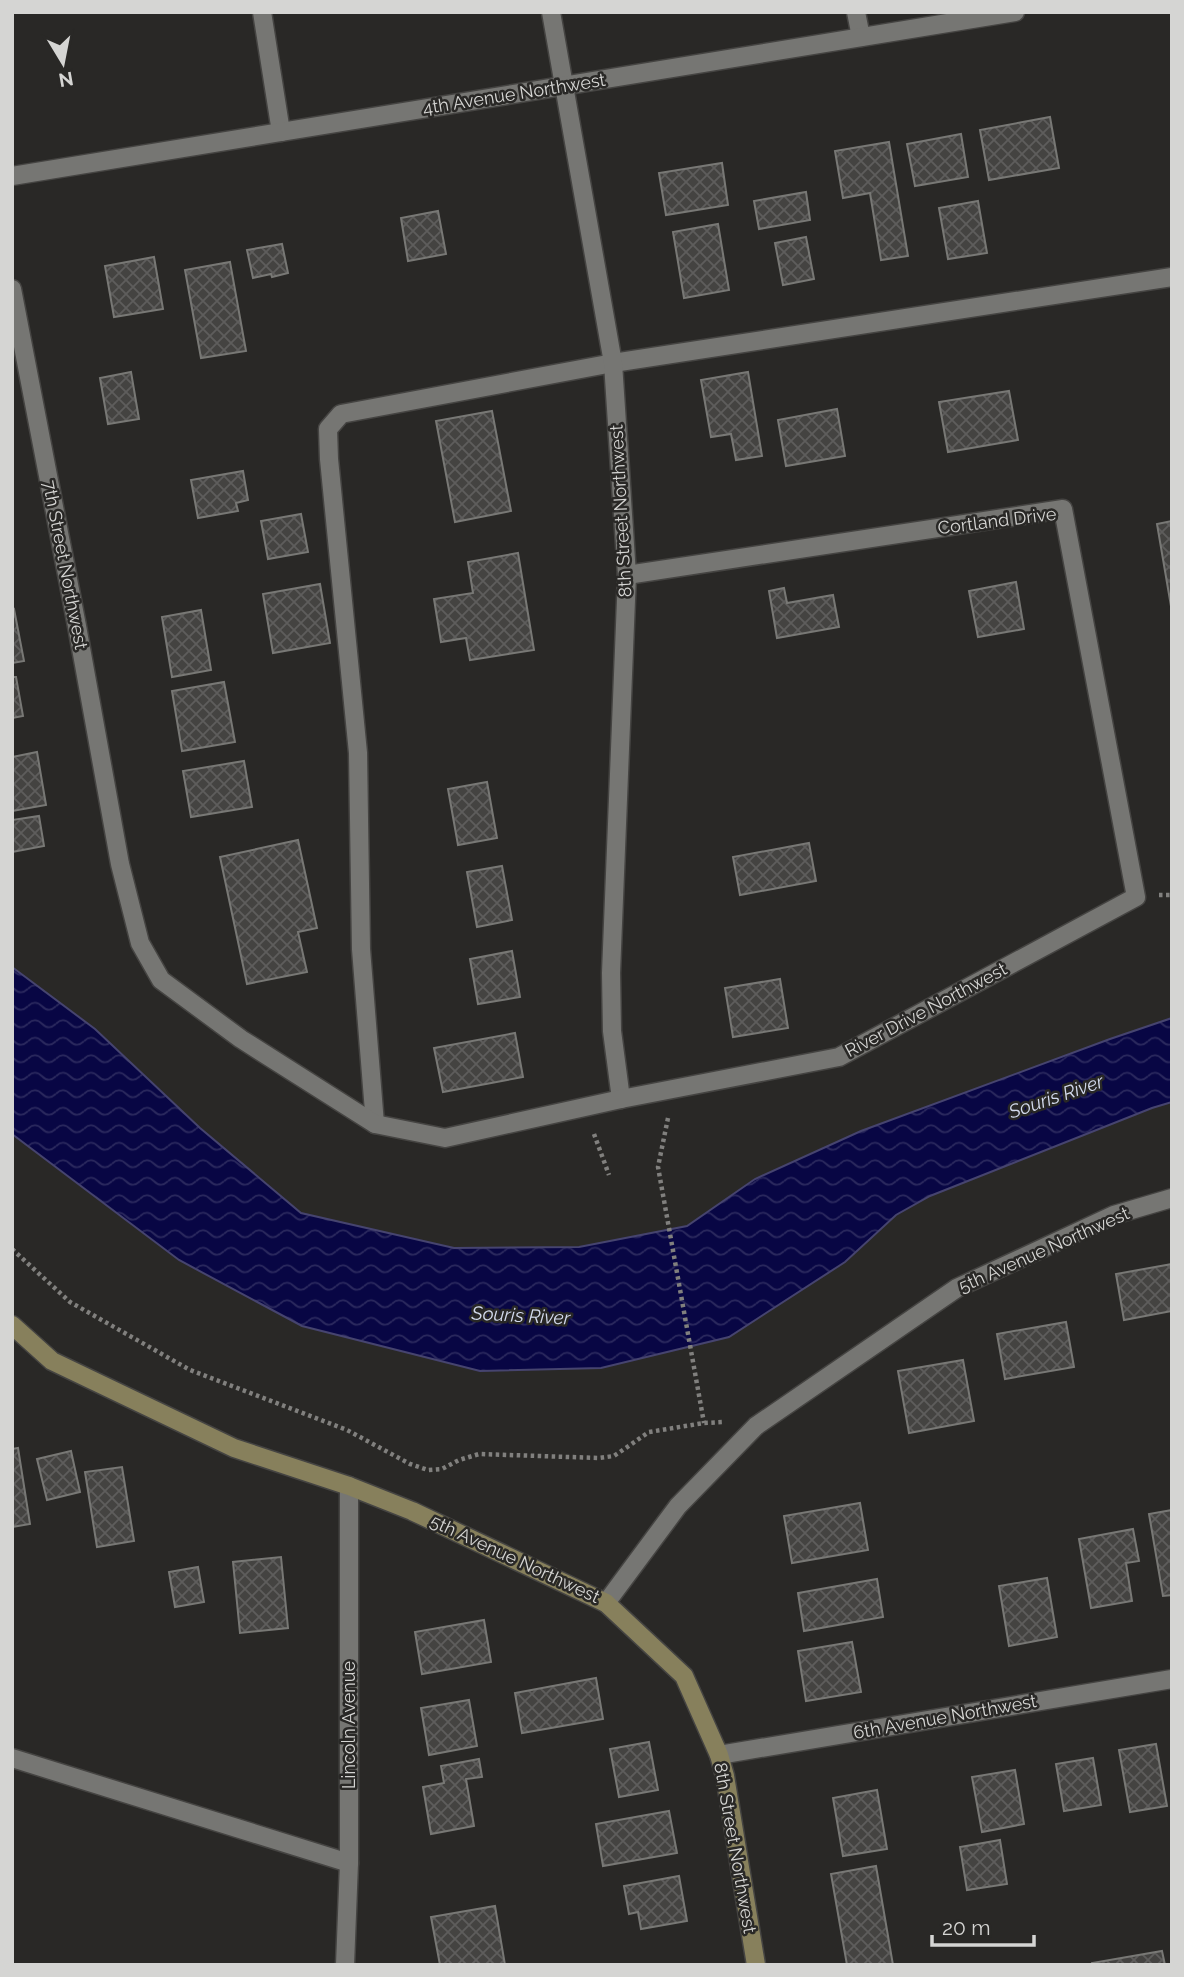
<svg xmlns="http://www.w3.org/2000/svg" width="1184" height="1977" font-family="Raleway,sans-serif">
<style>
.water{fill:url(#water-waves);stroke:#46446f;stroke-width:2}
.building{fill:url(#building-cross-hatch);stroke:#787875;stroke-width:2}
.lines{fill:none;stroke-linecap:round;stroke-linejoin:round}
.lane-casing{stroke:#454442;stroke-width:21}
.street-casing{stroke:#454442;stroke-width:21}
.secondary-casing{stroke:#454442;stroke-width:21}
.path{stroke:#81807e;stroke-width:4.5;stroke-dasharray:3.5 3.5;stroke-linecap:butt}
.lane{stroke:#767673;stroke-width:18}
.street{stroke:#767673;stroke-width:18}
.secondary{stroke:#87805c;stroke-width:18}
.labels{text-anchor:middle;stroke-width:5;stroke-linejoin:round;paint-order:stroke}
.street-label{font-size:18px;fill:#d5d5d3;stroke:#292826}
.water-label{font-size:19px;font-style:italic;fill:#d3daed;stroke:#292826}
</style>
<defs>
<pattern id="water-waves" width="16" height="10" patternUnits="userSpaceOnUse" patternTransform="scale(1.75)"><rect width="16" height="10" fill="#080644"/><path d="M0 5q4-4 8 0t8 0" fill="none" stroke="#2b295e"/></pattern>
<pattern id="building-cross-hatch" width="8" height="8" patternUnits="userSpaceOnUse" patternTransform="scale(1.75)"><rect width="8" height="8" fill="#444341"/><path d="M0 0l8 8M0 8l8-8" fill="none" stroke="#5e5d5c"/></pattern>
</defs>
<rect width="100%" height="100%" fill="#292826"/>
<polygon class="water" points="12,967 95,1029 200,1128 301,1213 454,1248 579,1247 687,1226 755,1179 861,1131 1110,1039 1172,1018 1172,1102 1152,1108 930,1196 896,1215 845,1262 729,1337 601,1368 480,1371 302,1326 179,1260 12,1134"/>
<g class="building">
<polygon points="1050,117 1059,168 989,180 980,130"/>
<polygon points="961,134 968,177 915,186 907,144"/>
<polygon points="889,142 908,256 881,260 870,193 843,198 835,151"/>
<polygon points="722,163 728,205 666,215 659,173"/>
<polygon points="806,192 810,220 759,229 754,201"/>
<polygon points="978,201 987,253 948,259 939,208"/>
<polygon points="438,211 446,254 408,261 401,218"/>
<polygon points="718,224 729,290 684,298 673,232"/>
<polygon points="806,237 814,279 783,285 775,243"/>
<polygon points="282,244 288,273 272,277 271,274 253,278 247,250"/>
<polygon points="154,257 163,309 114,317 105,266"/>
<polygon points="230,262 246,351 201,358 185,270"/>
<polygon points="131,372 139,419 108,424 100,378"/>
<polygon points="748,372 762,456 736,460 731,434 711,437 701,380"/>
<polygon points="1009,391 1018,440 948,452 939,402"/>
<polygon points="837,409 845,456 786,466 778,420"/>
<polygon points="492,411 511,511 455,522 436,421"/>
<polygon points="243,471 248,500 236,503 238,511 198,518 191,480"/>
<polygon points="301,514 308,552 268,559 261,521"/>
<polygon points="1172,521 1172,612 1157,524"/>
<polygon points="518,553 534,650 470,660 466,638 441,642 434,599 473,593 468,562"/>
<polygon points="1016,582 1024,629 978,637 969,591"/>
<polygon points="320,584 330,643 273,653 263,594"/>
<polygon points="784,588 787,603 833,595 839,627 777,638 769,591"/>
<polygon points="14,609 24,661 12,663 12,610"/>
<polygon points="201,610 211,670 172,677 162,617"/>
<polygon points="12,677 16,677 23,716 12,718"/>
<polygon points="224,682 235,742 182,751 172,691"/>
<polygon points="37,752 46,805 12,811 12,757"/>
<polygon points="244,761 252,807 191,817 183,771"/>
<polygon points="487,782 497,838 458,845 448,789"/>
<polygon points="39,816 44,846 12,852 12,820"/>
<polygon points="298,840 317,928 298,932 307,972 247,984 220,857"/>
<polygon points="809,843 816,881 740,895 733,857"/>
<polygon points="502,866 512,920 477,927 467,872"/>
<polygon points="512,951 520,997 478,1004 470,959"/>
<polygon points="780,979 788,1028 733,1037 725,988"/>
<polygon points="515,1033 523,1077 443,1092 434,1048"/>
<polygon points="1172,1264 1172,1311 1124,1320 1116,1274"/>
<polygon points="1066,1322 1074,1367 1005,1379 997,1334"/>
<polygon points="963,1360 974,1421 909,1433 898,1371"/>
<polygon points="18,1448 30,1524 12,1527 12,1449"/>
<polygon points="71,1451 80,1492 47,1500 37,1459"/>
<polygon points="122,1467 134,1541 97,1547 85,1472"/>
<polygon points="860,1503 868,1550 792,1563 784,1516"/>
<polygon points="1172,1510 1172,1595 1163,1596 1149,1514"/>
<polygon points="1133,1529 1139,1561 1126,1563 1132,1601 1091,1608 1079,1539"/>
<polygon points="281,1557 288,1628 240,1633 233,1562"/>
<polygon points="198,1567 204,1602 175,1607 169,1572"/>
<polygon points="1047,1578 1057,1637 1009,1646 999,1586"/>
<polygon points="877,1579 883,1617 804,1631 798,1593"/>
<polygon points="484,1620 491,1662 422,1674 415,1632"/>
<polygon points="852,1642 861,1692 806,1701 798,1651"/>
<polygon points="596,1678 603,1719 522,1733 515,1693"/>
<polygon points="469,1700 477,1746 429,1755 421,1708"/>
<polygon points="649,1742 658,1790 619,1797 610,1749"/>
<polygon points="1156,1744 1167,1806 1130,1812 1119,1750"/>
<polygon points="1093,1758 1101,1805 1064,1811 1056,1764"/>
<polygon points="479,1759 482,1777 466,1779 474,1826 431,1834 423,1787 444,1783 441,1766"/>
<polygon points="1015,1770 1024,1824 982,1832 972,1777"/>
<polygon points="877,1790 887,1849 843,1856 833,1798"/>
<polygon points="669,1811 677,1853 603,1866 596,1824"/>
<polygon points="1000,1840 1007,1884 967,1890 960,1847"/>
<polygon points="876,1866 893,1965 847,1965 831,1874"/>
<polygon points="679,1876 687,1921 641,1929 638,1912 629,1914 624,1886"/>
<polygon points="495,1906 505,1965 440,1965 431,1917"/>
<polygon points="1162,1951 1165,1965 1092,1965 1092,1963"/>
</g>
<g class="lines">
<defs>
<g id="lane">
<polyline points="262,12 281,132"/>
<polyline points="856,12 861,37"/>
<polyline points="375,1124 361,949 358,753 329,459 328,429 341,414 613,363 1172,277"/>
<polyline points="12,1758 349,1863"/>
</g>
<g id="street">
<polyline points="551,12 613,363 627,575 611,973 612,1031 621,1099"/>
<polyline points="12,176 1015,12"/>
<polyline points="12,289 77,626 120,864 140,943 161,980 241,1039 375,1124 445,1138 621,1099 839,1057 1136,897 1063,509 627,575"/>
<polyline points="606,1603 678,1506 756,1426 957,1288 1114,1215 1172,1198"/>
<polyline points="719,1755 1172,1679"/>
<polyline points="345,1965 349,1863 349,1486"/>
</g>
<polyline id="secondary" points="12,1325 52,1361 234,1448 349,1486 412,1511 606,1603 684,1676 719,1755 725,1776 756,1965"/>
</defs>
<use href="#lane" class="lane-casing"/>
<use href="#street" class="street-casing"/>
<use href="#secondary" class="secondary-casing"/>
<g class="path">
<polyline points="1159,895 1172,895"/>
<polyline points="668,1118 658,1167 704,1423"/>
<polyline points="594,1134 609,1175"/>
<polyline points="12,1249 70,1302 190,1370 347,1430 410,1464 428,1470 442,1469 459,1460 479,1454 599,1458 614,1456 649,1432 704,1423 724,1422"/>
</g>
<use href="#lane" class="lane"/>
<use href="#street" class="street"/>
<use href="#secondary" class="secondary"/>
</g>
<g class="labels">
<g class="street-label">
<text transform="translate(514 94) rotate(-9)" y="6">4th Avenue Northwest</text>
<text transform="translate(621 511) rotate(-93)" y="6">8th Street Northwest</text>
<text transform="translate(997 521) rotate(-7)" y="6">Cortland Drive</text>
<text transform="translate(65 565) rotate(79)" y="6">7th Street Northwest</text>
<text transform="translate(926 1010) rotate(-28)" y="6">River Drive Northwest</text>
<text transform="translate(1044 1250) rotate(-24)" y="6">5th Avenue Northwest</text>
<text transform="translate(515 1559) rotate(25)" y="6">5th Avenue Northwest</text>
<text transform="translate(945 1717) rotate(-10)" y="6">6th Avenue Northwest</text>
<text transform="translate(349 1725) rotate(-90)" y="6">Lincoln Avenue</text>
<text transform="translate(735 1848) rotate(80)" y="6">8th Street Northwest</text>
</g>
<g class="water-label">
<text transform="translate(1056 1096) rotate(-19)" y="7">Souris River</text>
<text transform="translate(521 1315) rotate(3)" y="7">Souris River</text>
</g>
</g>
<rect width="1184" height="1977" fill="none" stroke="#d5d5d3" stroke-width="28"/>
<g transform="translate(63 63) rotate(170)" stroke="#292826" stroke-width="5" paint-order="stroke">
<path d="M0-5L12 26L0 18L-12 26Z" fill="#d5d5d3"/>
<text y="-10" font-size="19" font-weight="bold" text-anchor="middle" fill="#d5d5d3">N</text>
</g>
<path d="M932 1935v10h102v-10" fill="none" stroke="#d5d5d3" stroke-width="3.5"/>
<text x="942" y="1935" font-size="21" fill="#d5d5d3" stroke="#292826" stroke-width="5" paint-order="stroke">20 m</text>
</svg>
